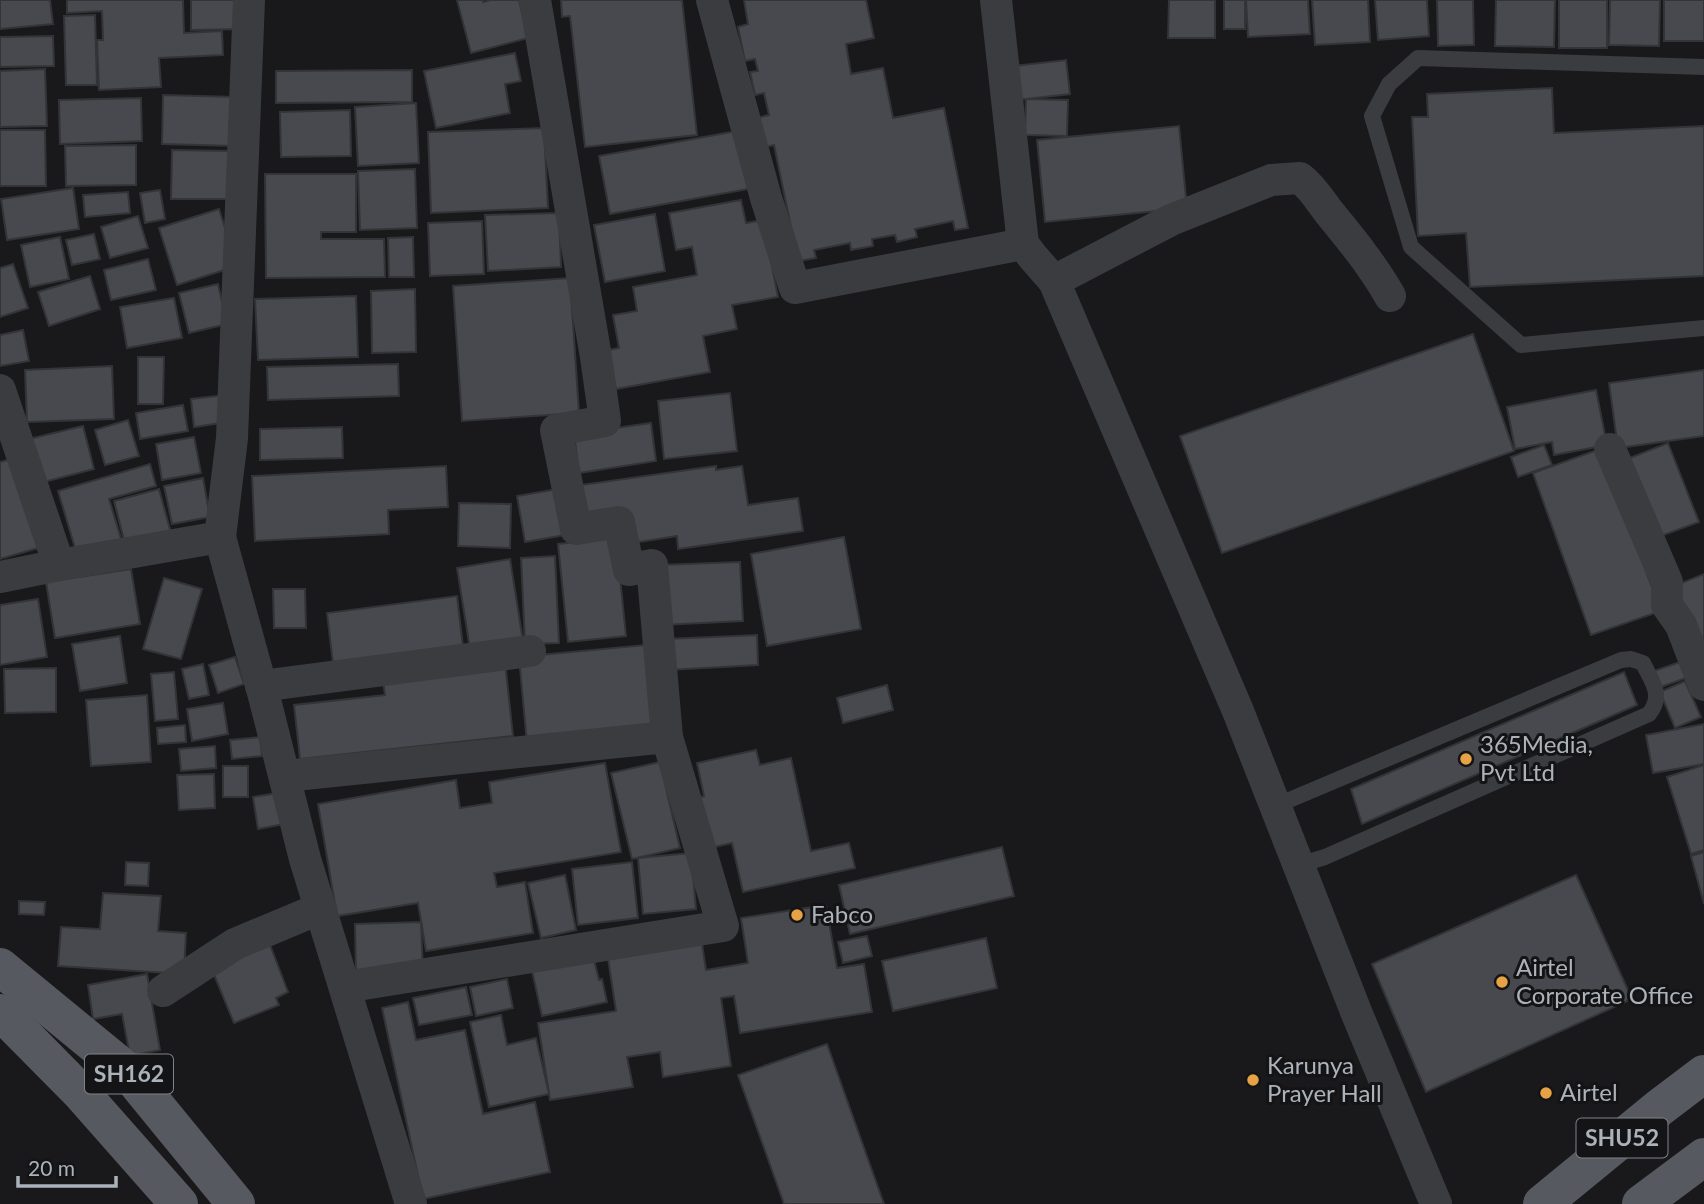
<svg xmlns="http://www.w3.org/2000/svg" width="1704" height="1204" font-family="Lato,sans-serif">
<style>
.building{fill:#48494e;stroke:#333437;stroke-width:2}
.lines{fill:none;stroke-linecap:round;stroke-linejoin:round}
.lane{stroke:#3a3c40;stroke-width:16}
.street{stroke:#3a3c40;stroke-width:32}
.primary{stroke:#56595f;stroke-width:38}
.poi-dot{fill:#e7a245;stroke:#141416;stroke-width:2.5}
.labels{text-anchor:middle;stroke-width:6;stroke-linejoin:round;paint-order:stroke}
.shield{fill:#141416;stroke:#7e8389;stroke-width:2}
.shield-label{font-size:23px;font-weight:bold;fill:#acb2ba}
.poi-label{font-size:24px;fill:#acb2ba;stroke:#141416;text-anchor:start}
</style>
<rect width="100%" height="100%" fill="#19191b"/>
<g class="building">
<polygon points="0,0 50,0 53,24 0,29"/>
<polygon points="67,0 183,0 184,33 222,31 223,55 159,58 161,87 99,90 97,40 103,40 102,11 67,13"/>
<polygon points="191,0 243,0 243,29 191,30"/>
<polygon points="457,0 483,0 483,2 491,0 519,0 528,38 471,53"/>
<polygon points="561,0 682,0 697,135 585,147 570,16 562,17"/>
<polygon points="744,0 866,0 874,38 846,44 851,74 883,68 893,118 944,108 968,228 955,230 953,221 915,229 917,237 897,242 895,235 872,239 873,246 851,250 850,243 814,250 816,258 798,261 774,145 762,148 756,118 769,115 764,93 755,95 750,72 758,71 755,59 745,61 738,27 748,24"/>
<polygon points="1169,0 1215,0 1215,38 1168,38"/>
<rect x="1224" y="0" width="21" height="29"/>
<polygon points="1246,0 1308,0 1310,34 1248,37"/>
<polygon points="1312,0 1368,0 1370,42 1315,45"/>
<polygon points="1375,0 1427,0 1429,36 1378,40"/>
<polygon points="1437,0 1473,0 1474,45 1438,46"/>
<polygon points="1496,0 1555,0 1554,47 1495,46"/>
<rect x="1559" y="0" width="48" height="48"/>
<polygon points="1610,0 1660,0 1659,46 1609,45"/>
<rect x="1664" y="0" width="40" height="41"/>
<polygon points="95,15 97,85 66,85 64,16"/>
<polygon points="53,36 54,66 0,67 0,37"/>
<polygon points="515,53 521,81 505,84 510,113 436,128 424,71"/>
<polygon points="1066,60 1070,94 1018,100 1014,66"/>
<polygon points="45,69 47,126 0,127 0,71"/>
<polygon points="412,70 412,102 276,103 276,71"/>
<polygon points="1552,88 1554,133 1704,126 1704,276 1470,287 1466,233 1418,236 1412,117 1428,117 1427,94"/>
<polygon points="163,95 236,97 235,146 162,144"/>
<polygon points="141,98 142,141 60,144 59,100"/>
<polygon points="1026,99 1068,100 1067,136 1025,135"/>
<polygon points="416,103 419,163 358,166 355,107"/>
<polygon points="350,110 351,156 281,157 280,112"/>
<polygon points="1179,126 1187,208 1045,222 1037,140"/>
<polygon points="544,128 548,208 431,213 428,132"/>
<polygon points="0,130 45,130 46,186 0,186"/>
<polygon points="737,131 748,189 610,214 599,156"/>
<polygon points="136,145 136,185 66,186 65,146"/>
<polygon points="172,150 233,151 233,199 171,199"/>
<polygon points="415,169 417,228 360,230 358,171"/>
<polygon points="265,174 356,174 356,232 321,232 321,239 384,239 385,277 266,278"/>
<polygon points="73,188 79,229 7,240 1,199"/>
<polygon points="160,190 165,219 145,223 140,193"/>
<polygon points="128,192 130,213 85,217 83,195"/>
<polygon points="741,200 746,223 763,220 778,297 732,305 737,329 703,336 710,372 616,389 608,350 619,348 613,315 637,311 633,287 697,275 692,247 676,250 669,213"/>
<polygon points="219,209 237,266 177,285 159,228"/>
<polygon points="559,213 561,267 488,271 485,215"/>
<polygon points="655,214 665,271 605,282 594,225"/>
<polygon points="138,216 148,248 110,258 101,227"/>
<polygon points="482,221 484,274 430,276 428,223"/>
<polygon points="94,234 100,259 72,265 66,240"/>
<polygon points="60,237 69,279 30,287 21,245"/>
<polygon points="413,237 414,277 389,277 388,238"/>
<polygon points="148,259 156,290 111,300 104,270"/>
<polygon points="13,264 28,308 0,317 0,268"/>
<polygon points="90,276 100,309 49,326 38,292"/>
<polygon points="570,278 579,413 462,421 453,286"/>
<polygon points="218,284 227,324 189,333 179,293"/>
<polygon points="415,289 416,352 372,353 371,291"/>
<polygon points="356,296 358,357 258,360 255,299"/>
<polygon points="174,298 182,338 127,348 120,307"/>
<polygon points="23,330 29,361 0,366 0,335"/>
<polygon points="1473,334 1514,451 1222,553 1180,436"/>
<polygon points="138,357 164,357 163,404 138,404"/>
<polygon points="398,364 399,396 268,400 267,367"/>
<polygon points="112,366 114,419 27,422 25,370"/>
<polygon points="1704,370 1704,436 1618,448 1609,383"/>
<polygon points="1596,390 1607,445 1554,455 1552,442 1515,449 1507,407"/>
<polygon points="730,393 737,451 664,459 658,401"/>
<polygon points="225,395 228,422 194,427 191,399"/>
<polygon points="183,405 188,431 140,439 136,413"/>
<polygon points="128,420 139,456 105,465 95,430"/>
<polygon points="651,423 656,461 579,473 574,434"/>
<polygon points="83,426 94,469 40,483 29,439"/>
<polygon points="342,427 343,458 260,460 260,429"/>
<polygon points="194,437 201,473 162,480 156,444"/>
<polygon points="1668,443 1699,522 1658,537 1627,459"/>
<polygon points="1544,445 1552,465 1518,477 1511,457"/>
<polygon points="1600,449 1661,611 1591,635 1533,473"/>
<polygon points="11,459 38,548 0,559 0,462"/>
<polygon points="150,464 156,486 109,499 123,545 78,558 58,491"/>
<polygon points="446,466 448,507 388,510 389,534 255,541 252,476"/>
<polygon points="716,466 716,470 742,466 748,505 798,498 803,531 678,549 677,536 633,543 585,517 581,485"/>
<polygon points="203,478 210,517 172,524 164,486"/>
<polygon points="564,488 571,534 525,542 517,496"/>
<polygon points="159,489 171,533 125,544 114,501"/>
<polygon points="459,503 511,504 510,548 458,546"/>
<polygon points="844,537 861,629 767,646 751,554"/>
<polygon points="616,538 626,636 568,642 558,544"/>
<polygon points="555,556 559,643 525,644 521,558"/>
<polygon points="510,559 523,641 470,649 457,568"/>
<polygon points="740,562 743,621 662,625 659,565"/>
<polygon points="131,569 140,624 55,638 46,582"/>
<polygon points="1704,574 1704,663 1674,586"/>
<polygon points="164,578 202,589 181,659 143,649"/>
<polygon points="273,589 305,589 306,628 274,628"/>
<polygon points="457,596 464,656 334,672 327,613"/>
<polygon points="38,599 47,657 0,665 0,605"/>
<polygon points="757,635 758,665 668,670 666,639"/>
<polygon points="120,636 127,683 80,691 72,644"/>
<polygon points="645,645 653,728 527,744 519,657"/>
<polygon points="235,657 244,684 218,693 209,665"/>
<polygon points="505,662 513,736 300,759 294,705 385,695 382,675"/>
<polygon points="1680,662 1686,678 1658,688 1651,672"/>
<polygon points="203,664 209,695 189,699 182,669"/>
<polygon points="56,668 56,712 5,713 4,669"/>
<polygon points="174,672 178,719 155,721 151,674"/>
<polygon points="1624,672 1637,705 1362,824 1351,789"/>
<polygon points="1685,681 1701,717 1675,728 1660,692"/>
<polygon points="887,685 893,710 843,723 837,698"/>
<polygon points="147,695 151,762 91,766 86,700"/>
<polygon points="223,703 228,734 192,741 187,709"/>
<polygon points="1704,724 1704,764 1653,773 1646,735"/>
<polygon points="185,725 186,742 158,744 157,728"/>
<polygon points="260,737 262,756 232,759 230,740"/>
<polygon points="215,746 216,768 181,771 179,749"/>
<polygon points="756,750 760,765 791,758 811,851 849,843 855,868 743,892 732,843 706,849 696,799 704,796 697,763"/>
<polygon points="660,762 680,848 632,859 611,773"/>
<polygon points="605,763 621,852 494,873 497,887 525,882 533,933 426,951 418,903 337,916 318,804 456,780 460,808 492,803 489,782"/>
<polygon points="1704,765 1704,850 1691,854 1667,777"/>
<rect x="223" y="766" width="25" height="31"/>
<polygon points="214,774 215,808 179,810 177,775"/>
<polygon points="279,793 284,824 258,829 253,797"/>
<polygon points="1002,847 1014,896 850,934 839,885"/>
<polygon points="1704,852 1704,904 1691,856"/>
<polygon points="691,853 696,909 643,914 638,858"/>
<polygon points="126,862 149,863 148,886 125,885"/>
<polygon points="632,862 638,918 578,925 572,869"/>
<polygon points="565,875 576,930 541,938 528,883"/>
<polygon points="1576,875 1632,999 1426,1092 1372,964"/>
<polygon points="103,893 161,896 158,931 186,933 184,974 58,966 61,927 100,929"/>
<polygon points="19,901 45,902 44,915 19,914"/>
<polygon points="826,905 837,968 864,964 872,1012 740,1033 734,996 721,998 731,1066 663,1077 660,1052 627,1057 633,1087 550,1100 538,1023 616,1011 607,952 701,937 706,970 748,963 741,918"/>
<polygon points="421,922 423,974 356,976 355,924"/>
<polygon points="867,936 872,956 843,963 838,942"/>
<polygon points="986,938 997,988 893,1011 882,961"/>
<polygon points="269,942 288,992 276,998 279,1005 234,1023 210,965"/>
<polygon points="592,952 599,980 602,979 607,1002 542,1016 531,966"/>
<polygon points="147,974 160,1050 130,1056 122,1014 93,1019 88,985"/>
<polygon points="507,979 513,1008 476,1016 470,987"/>
<polygon points="466,987 472,1015 419,1025 413,998"/>
<polygon points="408,1002 416,1040 465,1030 483,1114 535,1102 550,1172 423,1199 382,1008"/>
<polygon points="501,1015 507,1045 536,1038 549,1094 489,1107 470,1022"/>
<polygon points="827,1044 884,1204 784,1204 738,1075"/>
</g>
<g class="lines">
<g class="lane">
<polyline points="1704,67 1418,58 1389,84 1372,116 1411,247 1521,345 1704,328"/>
<path d="M1275 806 1621 660 1631 659 1643 663C1652 682 1664 695 1649 714L1325 857 1299 865"/>
</g>
<g class="street">
<polyline points="535,0 596,357 605,421 556,430 576,529 619,522 629,570 652,565 667,737"/>
<polyline points="712,0 766,198 795,288 1023,244"/>
<polyline points="996,0 1023,244 1033,257 1054,281 1238,711 1357,1014 1436,1204"/>
<path d="M1054 281 1171 220 1271 180 1300 178C1312 187 1319 199 1328 211 1351 239 1373 266 1390 296"/>
<polyline points="0,390 59,565"/>
<polyline points="1610,449 1667,582 1667,605 1681,625 1704,685"/>
<polyline points="220,537 265,700 305,859 411,1204"/>
<polyline points="0,577 59,565 220,537 232,438 249,0"/>
<polyline points="261,686 530,651"/>
<polyline points="285,776 667,737 723,926 345,987"/>
<polyline points="163,991 235,944 321,908"/>
</g>
<g class="primary">
<polyline points="0,967 128,1072 236,1204"/>
<polyline points="0,1013 10,1021 81,1093 179,1204"/>
<polyline points="1542,1204 1659,1108 1704,1074"/>
<polyline points="1641,1204 1704,1157"/>
</g>
</g>
<g class="poi-dot">
<circle cx="1466" cy="759" r="7"/>
<circle cx="797" cy="915" r="7"/>
<circle cx="1502" cy="982" r="7"/>
<circle cx="1253" cy="1080" r="7"/>
<circle cx="1546" cy="1093" r="7"/>
</g>
<g class="labels">
<g class="shield">
<rect x="85" y="1054.5" width="88" height="39" rx="5"/>
<rect x="1576.5" y="1118.5" width="91" height="39" rx="5"/>
</g>
<g class="shield-label">
<text x="129" y="1082">SH162</text>
<text x="1622" y="1146">SHU52</text>
</g>
<g class="poi-label">
<text x="1480" y="753">365Media,<tspan x="1480" dy="28">Pvt Ltd</tspan></text>
<text x="811" y="923">Fabco</text>
<text x="1516" y="976">Airtel<tspan x="1516" dy="28">Corporate Office</tspan></text>
<text x="1267" y="1074">Karunya<tspan x="1267" dy="28">Prayer Hall</tspan></text>
<text x="1560" y="1101">Airtel</text>
</g>
</g>
<path d="M18 1176v10h98v-10" fill="none" stroke="#acb2ba" stroke-width="3.5"/>
<text x="28" y="1176" font-size="21" fill="#acb2ba" stroke="#141416" stroke-width="5" paint-order="stroke">20 m</text>
</svg>
